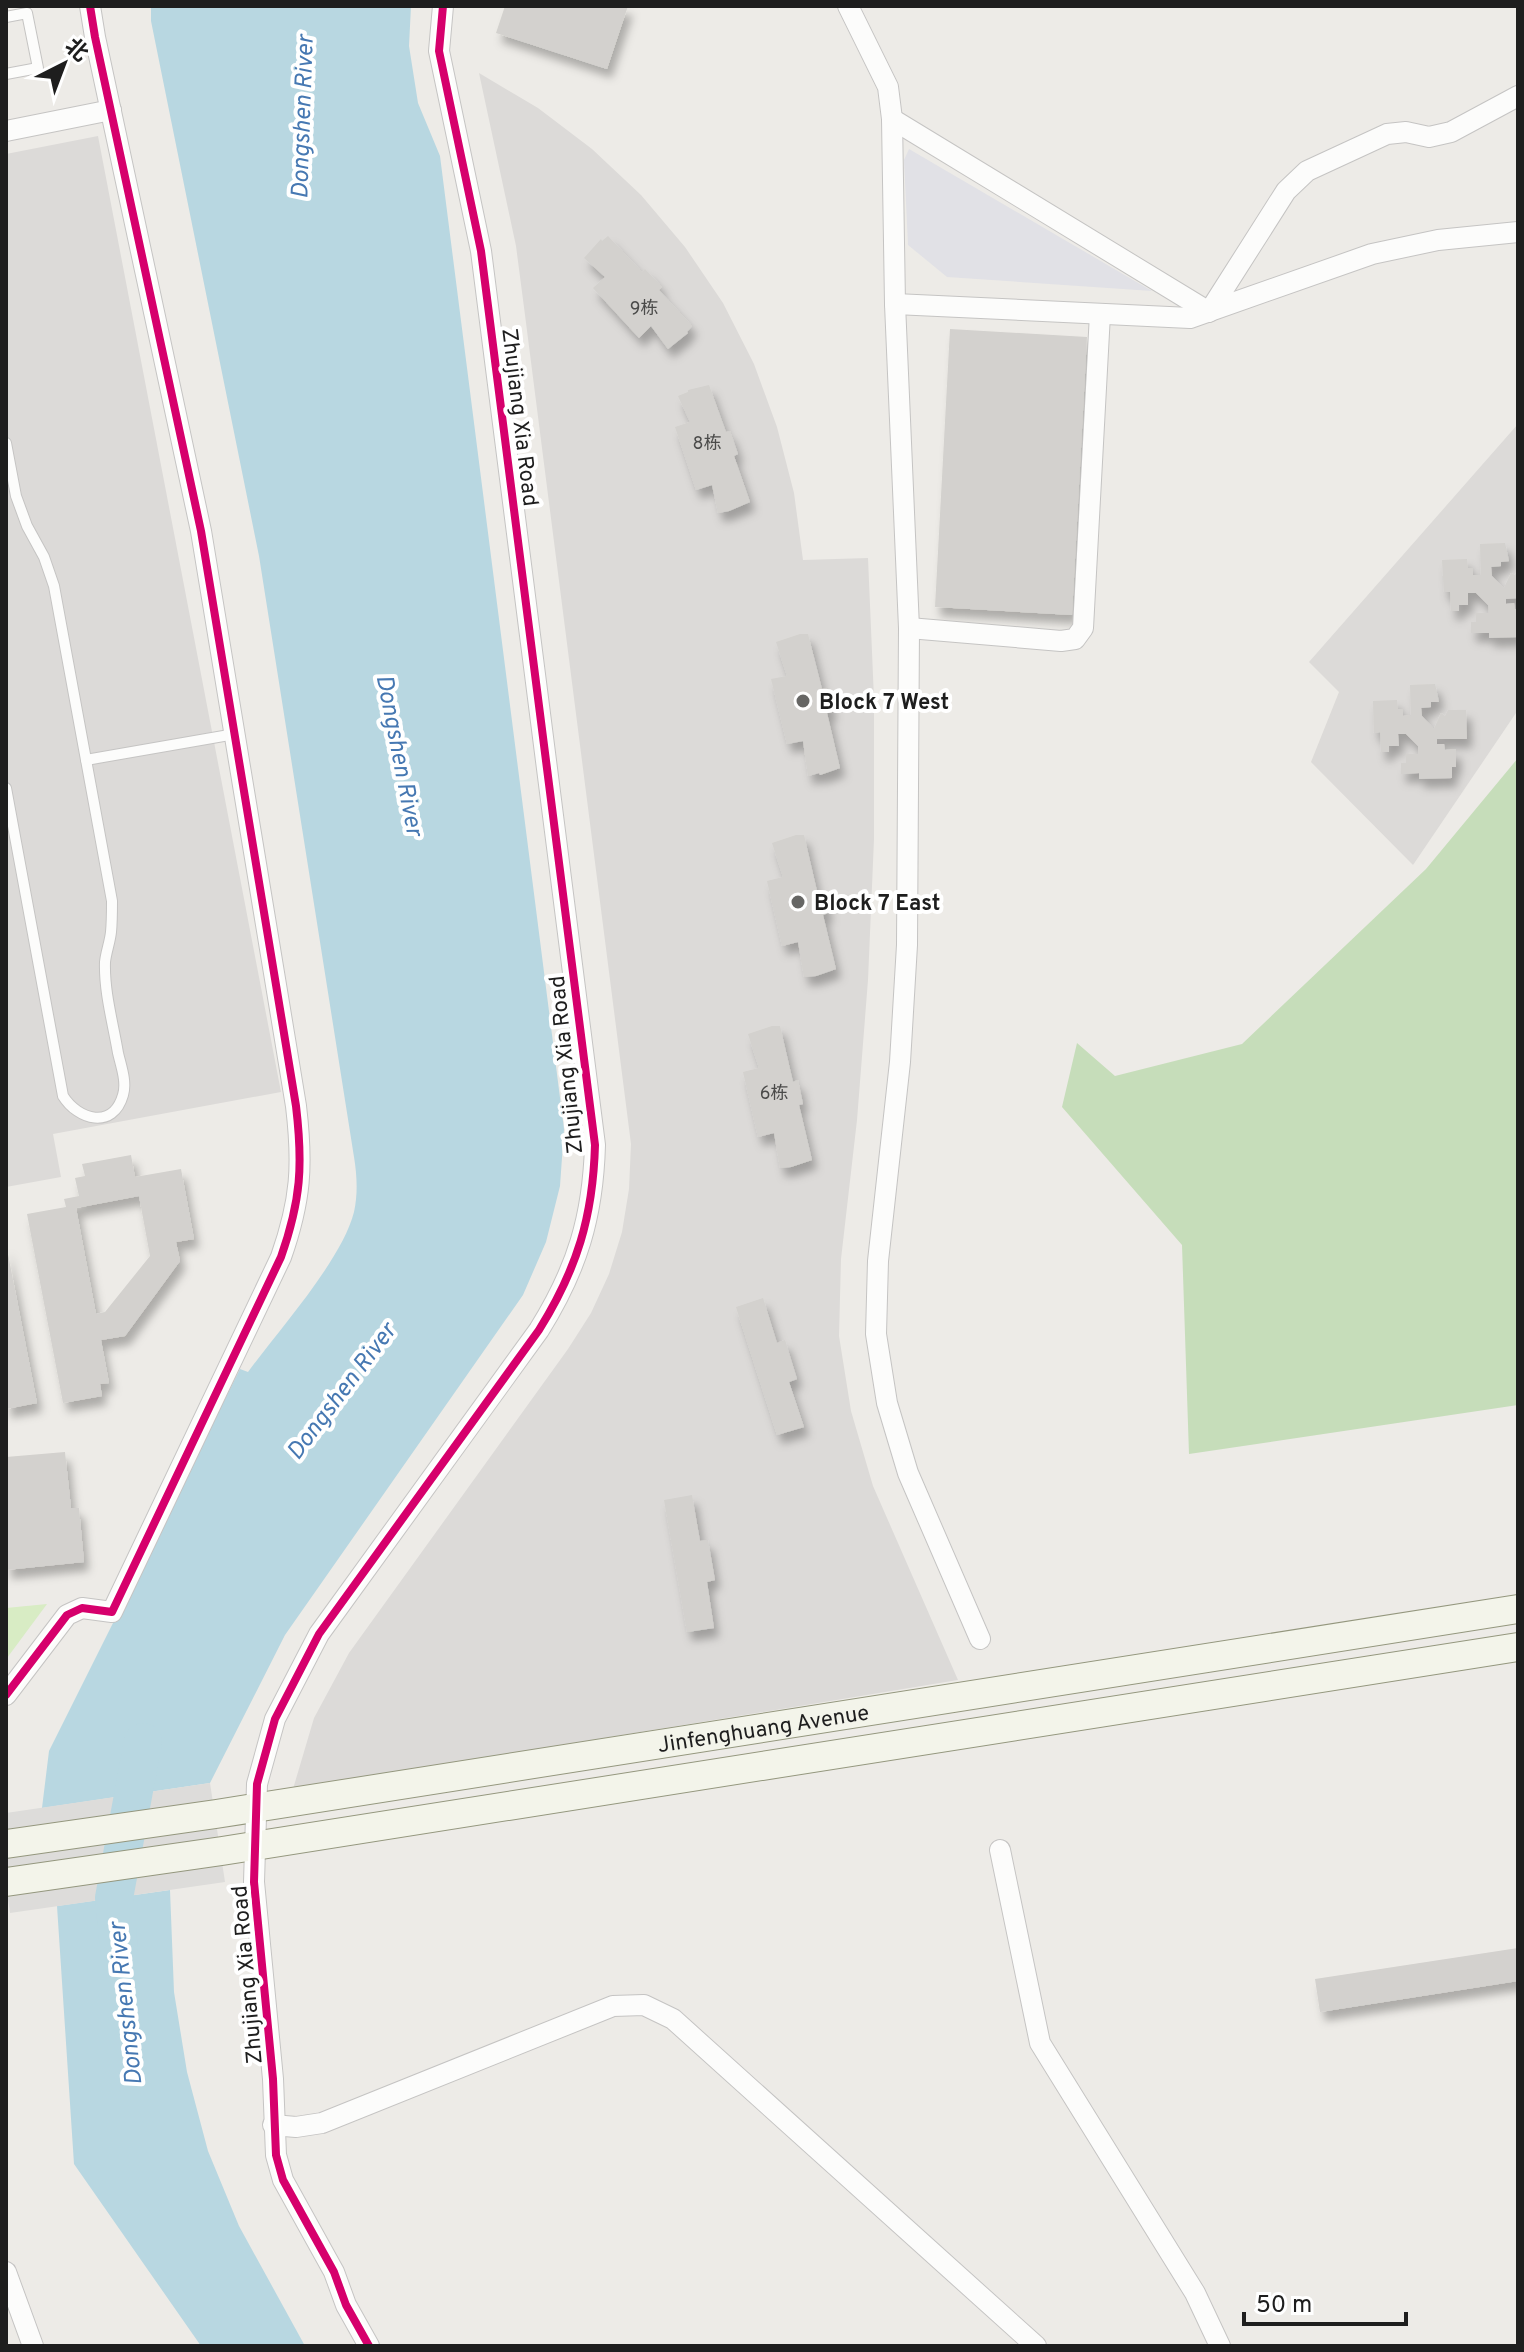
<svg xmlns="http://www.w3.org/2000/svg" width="1524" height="2352" font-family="Overpass,'Noto Sans SC',sans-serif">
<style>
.residential{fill:#dcdad8}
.grass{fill:#d8ecc4}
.forest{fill:#c6ddba}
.plaza{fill:#e1e1e6}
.water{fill:#b8d7e1}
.pier{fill:#dddcda}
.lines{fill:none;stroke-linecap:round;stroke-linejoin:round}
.river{stroke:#b8d7e1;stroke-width:38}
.building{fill:#d3d1ce;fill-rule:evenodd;filter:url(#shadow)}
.lane-casing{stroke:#c5c4c3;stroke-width:12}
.street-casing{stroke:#c5c4c3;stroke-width:22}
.secondary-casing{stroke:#94977e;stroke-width:30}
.lane{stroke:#fcfcfb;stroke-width:10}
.street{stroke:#fcfcfb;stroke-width:20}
.secondary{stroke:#f3f4ea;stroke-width:28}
.cycleway-casing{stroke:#fff;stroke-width:13}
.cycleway{stroke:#d6006c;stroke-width:8}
.poi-dot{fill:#666664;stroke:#fff;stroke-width:3}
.labels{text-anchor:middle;stroke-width:8;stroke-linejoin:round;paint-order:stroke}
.number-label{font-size:18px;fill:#4b4b4a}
.street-label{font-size:22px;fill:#1e1e1e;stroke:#fff}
.poi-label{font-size:22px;font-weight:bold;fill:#1e1e1e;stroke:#fff;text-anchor:start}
.water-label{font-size:24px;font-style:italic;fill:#4678b2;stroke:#fff}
</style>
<defs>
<filter id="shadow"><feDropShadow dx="5" dy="9" stdDeviation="4" flood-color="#0004"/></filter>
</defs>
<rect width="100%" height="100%" fill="#edebe7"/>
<g class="residential">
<polygon points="479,73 538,108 592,149 641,195 685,247 723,303 754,364 777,427 794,493 803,560 868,558 874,699 874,839 868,980 857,1120 841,1259 839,1336 851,1411 873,1486 958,1680 293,1789 314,1718 349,1653 568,1349 591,1313 609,1274 622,1232 629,1189 631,1144 525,315 516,246"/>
<polygon points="98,136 281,1092 53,1134 61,1177 6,1187 6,154"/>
<polygon points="1518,424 1518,710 1413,865 1311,762 1339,692 1309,662"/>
</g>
<polygon class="grass" points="47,1604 7,1658 6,1658 6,1608"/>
<polygon class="forest" points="1518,758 1518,1405 1189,1454 1182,1245 1062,1107 1077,1043 1115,1076 1242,1044 1426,869"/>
<polygon class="plaza" points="909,149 1152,291 947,277 908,245 904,160"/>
<g class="water">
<path d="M151 6H411L409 46 418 103 440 156 564 1129 560 1186 546 1242 523 1295 285 1635 210 1783 42 1808 49 1751 240 1369 248 1372C278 1331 342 1260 354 1212 358 1194 357 1175 354 1157L259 556 151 21Z"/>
<polygon points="170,1890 174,1992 187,2072 208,2151 239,2226 305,2346 201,2346 74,2164 57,1906"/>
</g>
<polygon class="pier" points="210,1783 225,1882 10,1913 6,1885 6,1813"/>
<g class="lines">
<polyline class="river" points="119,1949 114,1898 143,1742"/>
</g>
<g class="building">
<polygon points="505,6 628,6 607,69 496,33"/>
<polygon points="608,236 642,272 645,269 662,287 659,290 692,326 687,332 688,333 668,349 651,326 639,338 593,288 605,277 584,258 601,239 602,241"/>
<polygon points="950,329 1087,337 1072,615 935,607"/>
<polygon points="709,385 726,432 730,431 738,454 734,456 750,502 729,511 718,513 712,485 696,490 675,427 690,422 678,396 688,392 688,390"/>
<polygon points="1505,543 1509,561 1501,562 1501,566 1491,567 1492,576 1504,588 1511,573 1515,575 1518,570 1518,598 1506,599 1506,604 1514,603 1515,609 1518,609 1518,637 1489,638 1489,633 1471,633 1471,622 1476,622 1476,613 1489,613 1488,605 1476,593 1468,593 1468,605 1459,605 1459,611 1451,611 1450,592 1444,592 1442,560 1467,559 1468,568 1473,568 1473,575 1481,575 1480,544"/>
<polygon points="800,634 808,634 822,689 826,688 832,712 827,713 840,768 820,775 819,773 808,776 803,741 787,744 771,679 787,676 776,642"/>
<polygon points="1435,684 1439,702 1431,702 1431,707 1421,708 1422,716 1434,729 1441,713 1445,716 1448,710 1466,710 1467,739 1437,739 1437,744 1444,744 1445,750 1456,749 1456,767 1452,767 1452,778 1419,779 1419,773 1401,774 1401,763 1406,763 1406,754 1418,754 1418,746 1406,734 1398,734 1399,746 1389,746 1389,752 1381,752 1380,732 1374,733 1373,701 1397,700 1398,709 1403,709 1403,716 1411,715 1410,685"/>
<polygon points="796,835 804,835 817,891 822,890 828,913 823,915 836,969 816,976 804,977 798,942 782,946 767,881 783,877 772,843"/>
<polygon points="772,1026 780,1026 793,1082 798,1080 803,1104 799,1105 812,1160 791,1167 780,1168 774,1133 758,1137 743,1072 759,1068 748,1034"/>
<path d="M131 1155 135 1177 181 1169 194 1239 176 1242 180 1261 125 1336 101 1340 109 1383 100 1384 102 1396 63 1403 27 1214 66 1207 64 1199 79 1196 75 1178 85 1176 82 1164ZM139 1196 150 1256 105 1312 96 1314 76 1208Z"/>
<polygon points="6,1244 37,1403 6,1409"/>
<polygon points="763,1298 777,1343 785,1340 797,1379 789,1382 804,1427 777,1435 736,1307"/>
<polygon points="65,1452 71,1508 79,1508 84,1562 6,1570 6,1457"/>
<polygon points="692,1495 700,1541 708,1540 715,1580 707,1582 714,1628 687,1632 664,1500"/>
<polygon points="1518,1948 1518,1981 1320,2012 1315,1979"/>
</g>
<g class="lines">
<defs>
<g id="lane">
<polyline points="6,17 27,13 38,68 6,74"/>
<path d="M6 443 16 496 27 526 44 557 54 586 112 901C112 911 112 922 111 932 110 942 106 952 105 962 104 992 113 1023 118 1053 121 1066 127 1082 123 1095 113 1130 78 1120 63 1096L6 788"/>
<polyline points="86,760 235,734"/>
</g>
<g id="street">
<polyline points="848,6 888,87 892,119 895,304 909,628 907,945 900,1062 878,1261 876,1334 887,1403 908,1473 980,1639"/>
<polyline points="892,119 1209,312 1286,191 1307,171 1387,134 1406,132 1429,137 1451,132 1518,96"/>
<polyline points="6,131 111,110"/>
<polyline points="895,304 1190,318 1372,254 1438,240 1518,232"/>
<polyline points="909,628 1061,641 1075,639 1083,628 1100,314"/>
<path d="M6 1695 67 1615 82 1608 112 1612 281 1257C301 1200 303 1165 296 1106L201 531 95 37 90 6"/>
<polyline points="1000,1850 1040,2043 1195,2293 1220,2346"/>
<polyline points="273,2125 296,2127 322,2123 613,2006 644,2005 673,2019 1036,2346"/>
<polyline points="6,2272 33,2346"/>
<path d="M369 2346 346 2305 334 2272 283 2180 276 2155 273 2079 254 1882 257 1784 275 1719 319 1634 539 1330C577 1269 593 1217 595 1145L481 251 439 51 443 6"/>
</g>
<g id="secondary">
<path id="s1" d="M6 1844 216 1814 1518 1609"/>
<polyline points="6,1882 222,1851 1518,1647"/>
</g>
</defs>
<use href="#lane" class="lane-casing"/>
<use href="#street" class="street-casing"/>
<use href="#secondary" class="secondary-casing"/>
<use href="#lane" class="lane"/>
<use href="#street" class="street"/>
<use href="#secondary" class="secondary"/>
<defs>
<g id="cycleway">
<path d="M6 1695 67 1615 82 1608 112 1612 281 1257C301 1200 303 1165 296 1106L201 531 95 37 90 6"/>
<path d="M369 2346 346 2305 334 2272 283 2180 276 2155 273 2079 254 1882 257 1784 275 1719 319 1634 539 1330C577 1269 593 1217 595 1145L481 251 439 51 443 6"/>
</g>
</defs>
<use href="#cycleway" class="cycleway-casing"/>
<use href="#cycleway" class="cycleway"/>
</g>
<g class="poi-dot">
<circle cx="803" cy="701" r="8"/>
<circle cx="798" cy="902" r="8"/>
</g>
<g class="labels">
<g class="number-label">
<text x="644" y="314">9栋</text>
<text x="707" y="449">8栋</text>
<text x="774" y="1099">6栋</text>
</g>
<g class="street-label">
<text transform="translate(521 417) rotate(83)" y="8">Zhujiang Xia Road</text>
<text transform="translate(565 1065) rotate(-96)" y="8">Zhujiang Xia Road</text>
<text dy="8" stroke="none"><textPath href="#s1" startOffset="766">Jinfenghuang Avenue</textPath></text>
<text transform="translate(246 1975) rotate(-95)" y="8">Zhujiang Xia Road</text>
</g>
<g class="poi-label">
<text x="819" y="709">Block 7 West</text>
<text x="814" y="910">Block 7 East</text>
</g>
<g class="water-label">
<text transform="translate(302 117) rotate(-88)" y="8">Dongshen River</text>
<text transform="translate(400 755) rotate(79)" y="8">Dongshen River</text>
<text transform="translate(341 1391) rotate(-53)" y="8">Dongshen River</text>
<text transform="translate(125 2004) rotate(-96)" y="8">Dongshen River</text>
</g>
</g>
<rect width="1524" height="2352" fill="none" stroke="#1e1e1e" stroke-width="16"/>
<g transform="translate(64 64) rotate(42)" stroke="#ffffff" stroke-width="6" paint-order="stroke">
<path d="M0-6L14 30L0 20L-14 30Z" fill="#1e1e1e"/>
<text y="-12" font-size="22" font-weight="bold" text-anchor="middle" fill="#1e1e1e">北</text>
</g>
<path d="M1244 2312v12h162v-12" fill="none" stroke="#1e1e1e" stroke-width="4"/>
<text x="1256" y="2312" font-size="24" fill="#1e1e1e" stroke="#ffffff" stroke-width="6" paint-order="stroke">50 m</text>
</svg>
